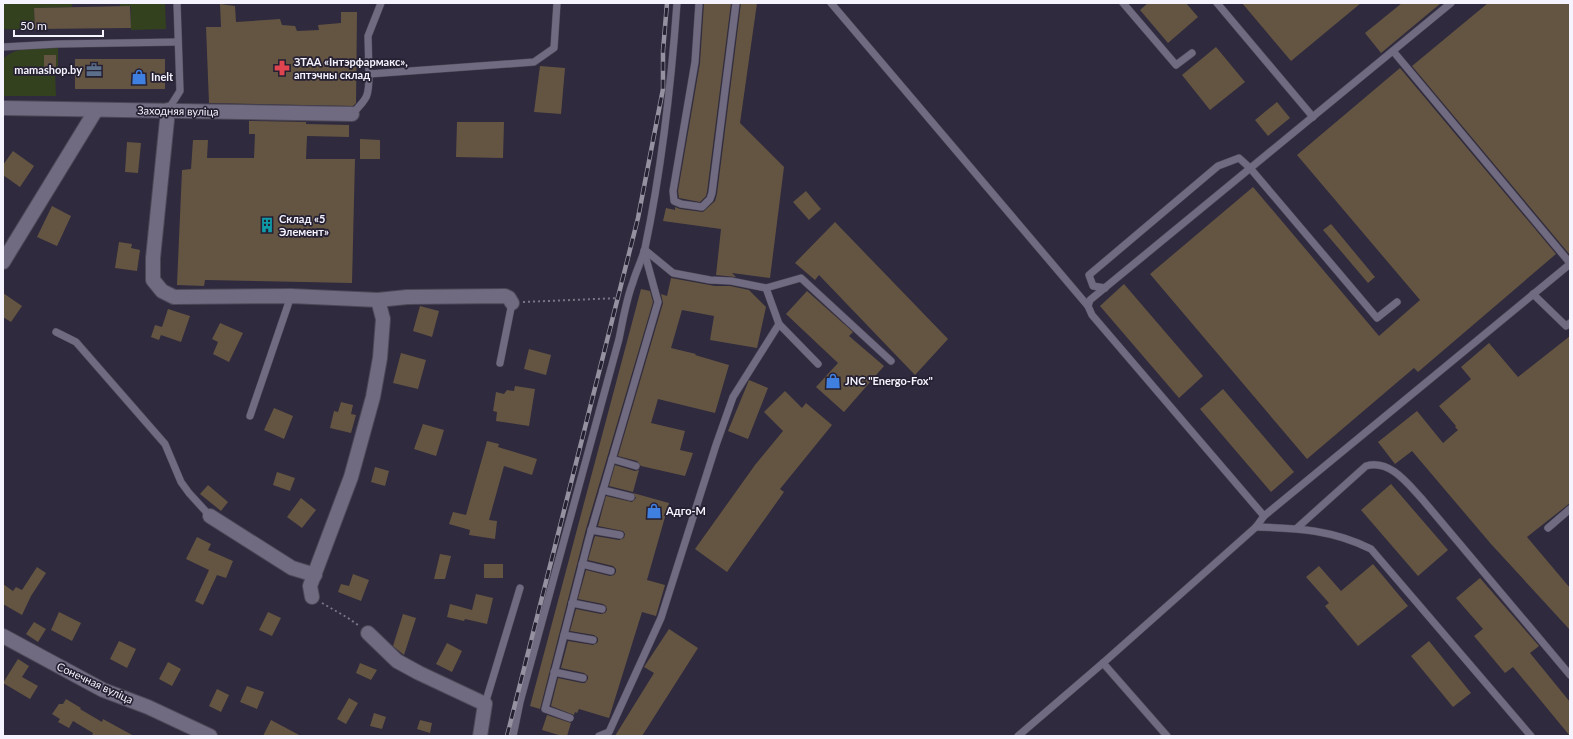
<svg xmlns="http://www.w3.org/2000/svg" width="1573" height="739" font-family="Lato,sans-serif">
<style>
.green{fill:#33411f}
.building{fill:#645542}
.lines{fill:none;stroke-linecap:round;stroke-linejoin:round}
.lane-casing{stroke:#4d4858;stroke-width:8}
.street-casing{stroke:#4d4858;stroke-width:16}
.path{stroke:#7a7685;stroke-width:2;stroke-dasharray:2 3;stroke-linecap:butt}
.lane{stroke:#716b81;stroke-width:7}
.street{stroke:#716b81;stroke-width:14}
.rail-casing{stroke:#9591a0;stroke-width:4.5}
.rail{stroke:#262033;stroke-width:3;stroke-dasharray:9;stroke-linecap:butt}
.labels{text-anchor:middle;stroke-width:3.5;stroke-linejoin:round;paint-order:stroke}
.poi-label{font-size:11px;font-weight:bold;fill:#f5f3fd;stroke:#262033;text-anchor:start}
.street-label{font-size:11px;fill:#f5f3fd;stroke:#262033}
</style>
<rect width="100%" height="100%" fill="#2f2a3d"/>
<g class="green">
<polygon points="3,3 72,3 72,7 34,8 35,30 3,29"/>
<polygon points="120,3 165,3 166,29 131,30 131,6 120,6"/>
<path d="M58 48V70L55 71 56 96H3V59C15 45 41 49 58 48Z"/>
</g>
<g class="building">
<polygon points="704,3 731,3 707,192 706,196 700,202 679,198 678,191 700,63"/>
<polygon points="741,3 757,3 740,123 784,167 770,278 732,273 736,277 716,275 721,229 663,221 666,208 675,210 675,207 680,209 703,212 715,201 717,194"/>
<polygon points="1148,3 1186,3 1198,17 1168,43 1140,10"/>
<polygon points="1242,3 1361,3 1291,61"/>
<polygon points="1402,3 1441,3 1381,53 1365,33"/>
<polygon points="1488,3 1570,3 1570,255 1412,66"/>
<polygon points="220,4 235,6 236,22 280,19 282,25 295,26 297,31 319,30 318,25 341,23 341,12 357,12 356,103 353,106 209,103 206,27 221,27"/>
<polygon points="130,6 131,28 35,29 34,8"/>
<polygon points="1216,47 1245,82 1210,110 1182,75"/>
<rect x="44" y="55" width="12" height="12"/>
<rect x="75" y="59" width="90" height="30"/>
<polygon points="540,66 565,68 561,114 534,112"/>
<polygon points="1400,68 1556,254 1418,372 1414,368 1307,459 1150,274 1253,187 1379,336 1420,300 1297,155"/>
<polygon points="1277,102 1290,118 1268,136 1255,120"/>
<polygon points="249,121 306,122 306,124 349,125 349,137 307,136 306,159 355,159 352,283 205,280 204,286 177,285 182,170 191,169 193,140 208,140 207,158 254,158 255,134 249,134"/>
<polygon points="457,122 504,122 503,158 456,157"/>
<polygon points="360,139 380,140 380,159 360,159"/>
<polygon points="127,142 141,143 138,173 125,172"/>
<polygon points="13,151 34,166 20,187 3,175 3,165"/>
<polygon points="806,191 821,209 809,220 793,202"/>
<polygon points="52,206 71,216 57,246 37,237"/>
<polygon points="835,222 948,339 915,375 819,275 815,280 795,263"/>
<polygon points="1331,224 1375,277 1368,283 1323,230"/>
<polygon points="119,242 132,244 131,248 140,250 137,271 115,268"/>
<polygon points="671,278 715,286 730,286 749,290 766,307 757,348 710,340 714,316 682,310 671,348 696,354 695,355 729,365 715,413 658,399 651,423 685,431 680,450 693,453 685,476 641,466 637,461 618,456 663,303 661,294 667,296"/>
<polygon points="1124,284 1203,376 1179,398 1100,306"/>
<polygon points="641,289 650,291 653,302 586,529 540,709 530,706"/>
<polygon points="807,291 853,332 849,336 884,366 844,412 816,387 838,363 786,314"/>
<polygon points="3,293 22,306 11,322 3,317"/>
<polygon points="420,306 439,311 432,337 413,331"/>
<polygon points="168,309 190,316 181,342 161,335 159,340 151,337 155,325 162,327"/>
<polygon points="220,323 243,333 229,362 213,354 218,342 212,339"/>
<polygon points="1570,336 1570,503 1527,537 1570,588 1570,630 1491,544 1412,451 1395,464 1378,442 1417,411 1443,443 1458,430 1455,427 1456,426 1439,406 1471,379 1461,367 1489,343 1518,377"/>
<polygon points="529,349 551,355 546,375 524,369"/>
<polygon points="401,353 426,360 418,389 393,383"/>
<polygon points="749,380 768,388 748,439 728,431"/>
<polygon points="515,386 535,389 529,426 496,421 497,412 493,411 496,392 504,394 507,390 514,391"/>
<polygon points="1223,389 1294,472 1271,492 1200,409"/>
<polygon points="785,391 802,408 806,403 832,425 780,489 784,492 727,572 695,549 755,465 783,431 764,412"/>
<polygon points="341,402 353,405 351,414 356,415 351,433 330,428 334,411 338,412"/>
<polygon points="274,408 293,416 284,439 264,430"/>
<polygon points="423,424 444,430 436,456 414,449"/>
<polygon points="487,441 499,444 498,447 537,459 532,475 504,466 489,520 497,521 495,539 469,535 470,530 449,524 453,512 466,515"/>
<polygon points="615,465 635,471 639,470 633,492 609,486"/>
<polygon points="375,467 389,471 385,486 371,482"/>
<polygon points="277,472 295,478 290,491 273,485"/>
<polygon points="1391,484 1448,550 1418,576 1361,510"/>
<polygon points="208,485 228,502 221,511 200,494"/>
<polygon points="633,493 669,503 647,580 665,585 656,616 642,612 609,718 579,709 577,713 575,712 574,715 551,706 558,678 582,683 585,683 588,679 588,676 584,673 561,668 568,641 593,645 597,643 598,641 598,638 594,635 570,631 576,609 601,614 605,613 607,610 606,606 603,604 578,599 586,570 610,576 614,575 616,572 616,569 613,566 588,560 594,539 595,536 619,540 624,538 625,534 623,531 598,526 606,496 632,502 636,498"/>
<polygon points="301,498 316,510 302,528 287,517"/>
<polygon points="197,537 211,544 208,550 233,561 226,578 217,575 203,605 195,601 209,570 186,559"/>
<polygon points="440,554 451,556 445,579 434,579"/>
<rect x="484" y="564" width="19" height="14"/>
<polygon points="1373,564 1408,606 1358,646 1325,606 1329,603 1306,577 1319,566 1341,591"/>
<polygon points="37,567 46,573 31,596 22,615 3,604 3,584 13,591 16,587 22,590"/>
<polygon points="353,574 369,580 361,601 338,592 341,584 349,586"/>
<polygon points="1480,578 1539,646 1530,653 1570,702 1570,736 1513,667 1505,673 1474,636 1483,629 1456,598"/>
<polygon points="476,594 493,598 487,624 465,619 464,621 447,617 450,604 472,610"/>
<polygon points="59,612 81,623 72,641 51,630"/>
<polygon points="268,612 281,618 272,636 259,630"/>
<polygon points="403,614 416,618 404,655 393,646"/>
<polygon points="34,622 46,629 38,642 26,634"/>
<polygon points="669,629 698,648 642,736 615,736 654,673 644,667"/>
<polygon points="119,641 136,649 127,668 110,659"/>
<polygon points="1429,641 1471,693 1453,707 1411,656"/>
<polygon points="447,643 462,651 452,672 436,664"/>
<polygon points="18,659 29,666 22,677 38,686 30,699 3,683"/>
<polygon points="168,662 181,669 172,686 159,679"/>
<polygon points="360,663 377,670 371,680 356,673"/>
<polygon points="247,686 264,692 257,709 240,702"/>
<polygon points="217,689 229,695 221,712 209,706"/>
<polygon points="349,698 358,703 346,724 337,719"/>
<polygon points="66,699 81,708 80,709 102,722 103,719 134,736 92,736 93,733 73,721 69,728 58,722 60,719 52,714 59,704 63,704"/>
<polygon points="374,713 386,717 382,729 370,726"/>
<polygon points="547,715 571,723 567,736 562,736 542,730"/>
<polygon points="271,720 301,736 263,736"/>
<polygon points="420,720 432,723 430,733 417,729"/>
</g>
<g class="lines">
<defs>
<g id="lane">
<polyline points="699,3 695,62 673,191 674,201 681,204 702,207 710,199 712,193 736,3"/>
<polyline points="831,3 1088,306"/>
<polyline points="1123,3 1176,65 1192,53"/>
<polyline points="1217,3 1313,117"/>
<polyline points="3,47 58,44 178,42"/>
<polyline points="1393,51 1570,263"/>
<polyline points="369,74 368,36 381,3"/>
<polyline points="168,110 180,91 177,3"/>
<path d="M352 114C368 98 369 96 369 74L534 62 554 48 557 3"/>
<polyline points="645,250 673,273 710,280 731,281 766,288 779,324 818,364"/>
<polyline points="766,288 801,278 891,361"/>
<polyline points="1105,288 1093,286 1089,275 1218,166 1239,158 1250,168 1377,318 1397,302"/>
<polyline points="1533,294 1566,326 1570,323"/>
<polyline points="56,332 76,342 165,444 181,482 189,493 210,516"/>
<polyline points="500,363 512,303"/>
<polyline points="250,416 291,296"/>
<polyline points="612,459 636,466"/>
<polyline points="603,490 631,497"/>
<polyline points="1264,516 1092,315 1088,306 1090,300 1451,3"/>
<path d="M1256 527C1298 528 1333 530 1371 549L1531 736"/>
<path d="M1297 528 1366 466C1390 459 1408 484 1422 499L1570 675"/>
<polyline points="1548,528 1570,509"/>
<polyline points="591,530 620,535"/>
<polyline points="582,564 611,571"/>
<polyline points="572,603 602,609"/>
<polyline points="564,635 593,640"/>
<polyline points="1103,663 1167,736"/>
<polyline points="554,672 583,678"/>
<polyline points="485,704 520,588"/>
<polyline points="570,718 545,709 589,538 658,302 644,251"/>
<path d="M513 736 520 702 619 339C623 320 626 300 633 282 636 271 642 260 645 248 662 167 671 86 677 3"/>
<polyline points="599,736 609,732 661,618 716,445 733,397 779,324"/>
<polyline points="1018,736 1103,663 1256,527 1264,516 1570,264"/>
</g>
<g id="street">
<polyline points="3,108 352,114"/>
<polyline points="168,110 153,258 153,280 162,291 174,297 291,296 378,300 407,297 505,296 509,298 512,303"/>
<polyline points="3,262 96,110"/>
<polyline points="210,516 292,568 315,575"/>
<polyline points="312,597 310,586 351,477 373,397 380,358 383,319 378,300"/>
<polyline points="368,633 397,661 419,673 485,704 480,736"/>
<polyline points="3,636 103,690 148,707 210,736"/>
</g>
</defs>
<use href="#lane" class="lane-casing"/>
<use href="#street" class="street-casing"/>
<g class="path">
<polyline points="523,302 619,298"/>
<polyline points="322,603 348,618 358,625"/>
</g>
<use href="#lane" class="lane"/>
<use href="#street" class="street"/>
<defs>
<polyline id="rail" points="507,736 638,218 663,89 663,51 667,3"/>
</defs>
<use href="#rail" class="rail-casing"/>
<use href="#rail" class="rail"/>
</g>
<defs>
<symbol id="pharmacy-bare" viewBox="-9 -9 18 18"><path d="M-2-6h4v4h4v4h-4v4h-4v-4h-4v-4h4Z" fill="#e0444e" stroke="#262033" stroke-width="2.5" paint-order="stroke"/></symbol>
<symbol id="office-bare" viewBox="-9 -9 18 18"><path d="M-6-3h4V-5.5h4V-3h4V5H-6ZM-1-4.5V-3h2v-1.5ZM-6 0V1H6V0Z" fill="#5c6f8a" stroke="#262033" stroke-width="2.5" paint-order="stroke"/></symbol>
<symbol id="shop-bare" viewBox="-9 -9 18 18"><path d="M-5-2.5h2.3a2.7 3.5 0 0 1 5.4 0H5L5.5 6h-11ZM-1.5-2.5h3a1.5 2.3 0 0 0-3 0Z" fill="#3f7fe0" stroke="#262033" stroke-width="2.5" paint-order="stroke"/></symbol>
<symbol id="building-bare" viewBox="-9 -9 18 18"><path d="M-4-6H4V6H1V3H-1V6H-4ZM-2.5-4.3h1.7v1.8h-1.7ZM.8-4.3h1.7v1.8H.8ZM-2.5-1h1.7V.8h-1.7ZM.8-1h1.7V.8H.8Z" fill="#0f9aa8" stroke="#262033" stroke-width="2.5" paint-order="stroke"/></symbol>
</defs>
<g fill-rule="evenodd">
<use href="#pharmacy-bare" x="271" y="57" width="22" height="22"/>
<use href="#office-bare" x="83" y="59" width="22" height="22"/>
<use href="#shop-bare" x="128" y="66" width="22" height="22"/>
<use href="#building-bare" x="256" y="214" width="22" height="22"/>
<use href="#shop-bare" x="822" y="370" width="22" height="22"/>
<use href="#shop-bare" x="643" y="500" width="22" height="22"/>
</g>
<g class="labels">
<g class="poi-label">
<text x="294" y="66">ЗТАА «Інтэрфармакс»,<tspan x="294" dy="13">аптэчны склад</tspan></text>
<text x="82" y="74" text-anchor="end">mamashop.by</text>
<text x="151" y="81">Inelt</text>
<text x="279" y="223">Склад «5<tspan x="279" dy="13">Элемент»</tspan></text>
<text x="845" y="385">JNC "Energo-Fox"</text>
<text x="666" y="515">Адго-М</text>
</g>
<g class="street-label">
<text transform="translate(178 111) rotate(1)" y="4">Заходняя вуліца</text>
<text transform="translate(95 683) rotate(25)" y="4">Сонечная вуліца</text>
</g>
</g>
<rect width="1573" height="739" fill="none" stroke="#f5f3fd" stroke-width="8"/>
<path d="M14 30v6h89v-6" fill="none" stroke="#f5f3fd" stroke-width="2"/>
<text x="20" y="30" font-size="12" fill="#f5f3fd" stroke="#262033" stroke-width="3" paint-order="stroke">50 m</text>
</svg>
